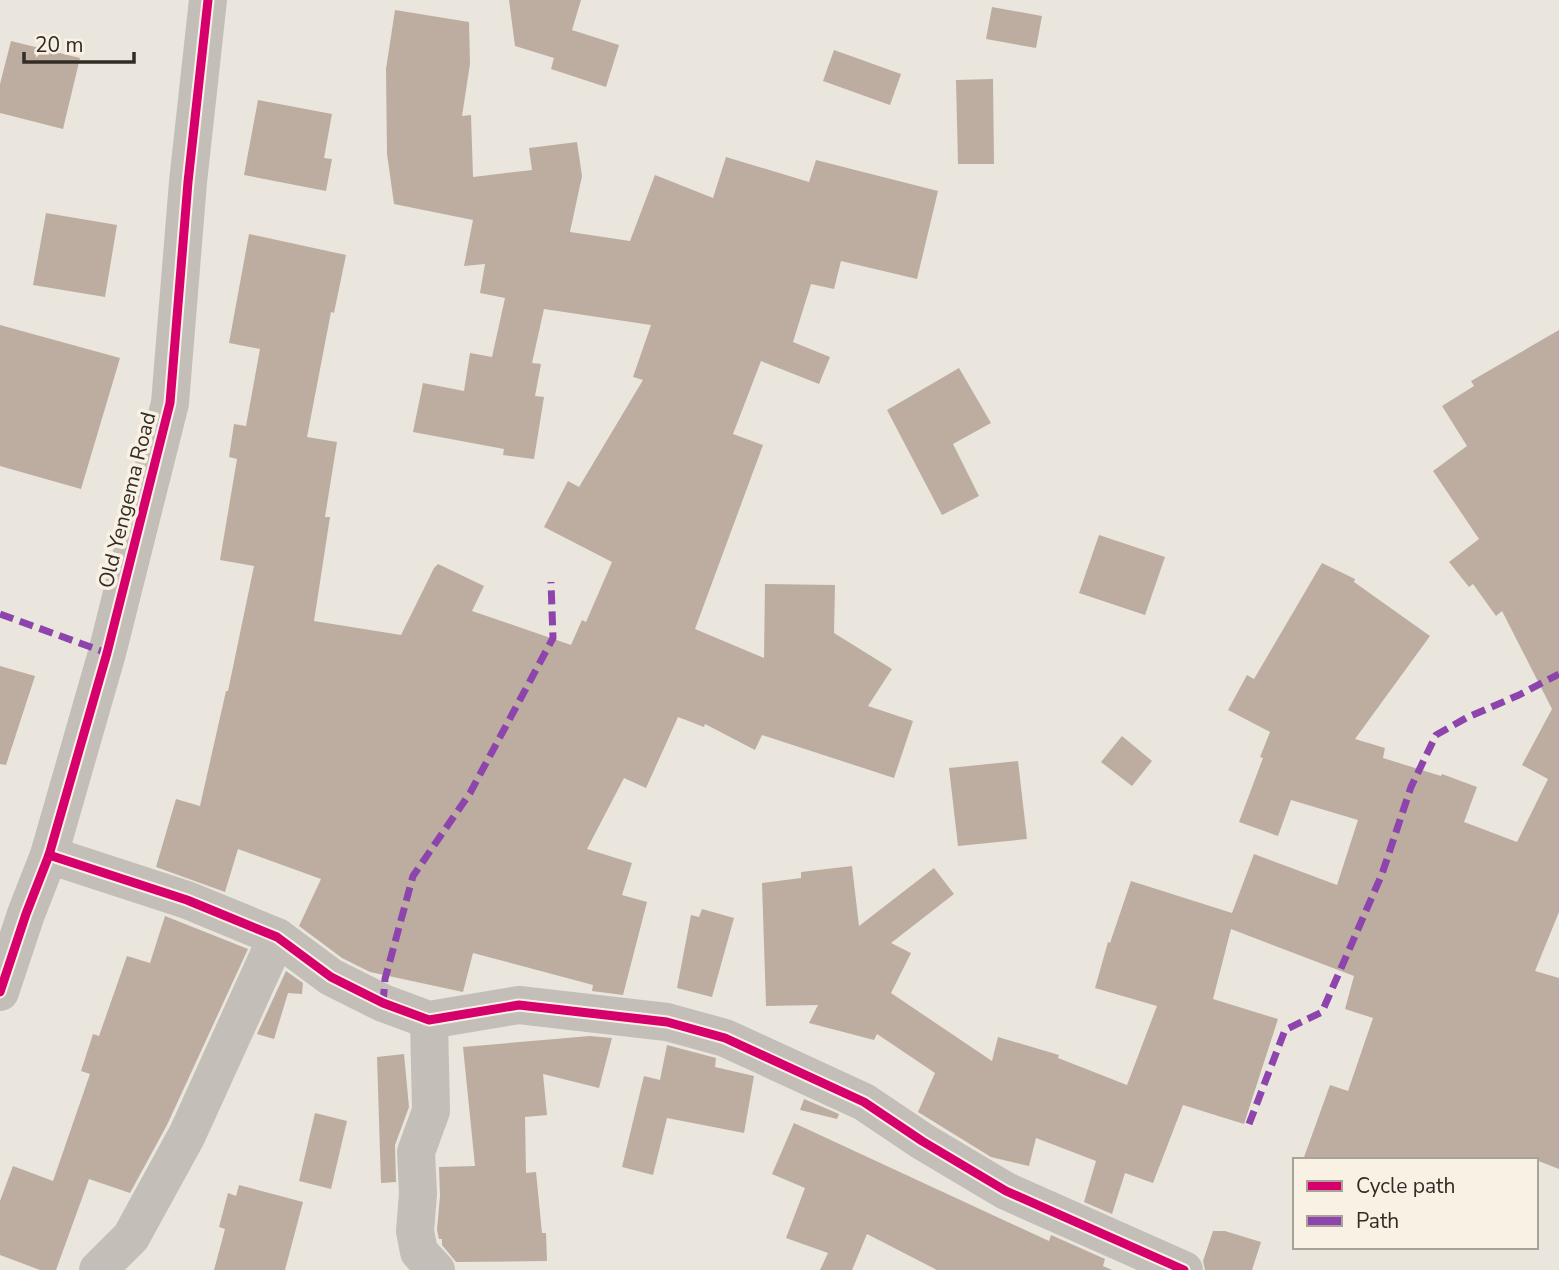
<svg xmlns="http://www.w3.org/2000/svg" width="1559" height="1270" font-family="'Nunito Sans',sans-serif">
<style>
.building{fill:#bdada0}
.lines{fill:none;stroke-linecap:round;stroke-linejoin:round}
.street{stroke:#c3beb7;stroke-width:38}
.quiet{stroke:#8e44ad;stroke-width:7;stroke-dasharray:14 7;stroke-linecap:butt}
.cycleway-casing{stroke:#f8f1e4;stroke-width:13}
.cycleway{stroke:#d6006c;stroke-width:9}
.labels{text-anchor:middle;stroke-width:7;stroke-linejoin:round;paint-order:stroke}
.street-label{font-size:21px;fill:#332c26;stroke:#f8f1e4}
</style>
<rect width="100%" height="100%" fill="#eae6dd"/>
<g class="building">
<polygon points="509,0 581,0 572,30 619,45 606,87 551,69 554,58 515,46"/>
<polygon points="992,7 1042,16 1036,48 986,39"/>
<polygon points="395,10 469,22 470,64 462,116 471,115 473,177 532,170 529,148 577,142 582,176 570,232 630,241 655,175 713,198 726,157 809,182 816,160 938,191 917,279 841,261 834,289 811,284 793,342 830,357 819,384 761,361 733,434 763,445 695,629 764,658 765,584 835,585 834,633 892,669 868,706 913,721 894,778 762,735 755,750 705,724 704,727 678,717 646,788 624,778 587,849 632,863 622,895 647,902 623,995 592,991 593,985 473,953 463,992 370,972 342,958 299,926 321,879 238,849 225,892 156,867 176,799 200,806 226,691 228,691 254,566 220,560 237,459 229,457 234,424 246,426 260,349 229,343 249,234 346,255 334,313 331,312 307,437 337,442 325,517 330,517 314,621 401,635 434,568 438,564 484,586 472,611 571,645 582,620 586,622 612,562 544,527 568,481 579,487 643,380 633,377 651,325 544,309 532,363 541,364 535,396 544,397 534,459 503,455 504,449 413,432 423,383 464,391 470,353 492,357 505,298 480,293 485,264 464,266 473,220 394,204 387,154 386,69"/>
<polygon points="11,41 80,58 63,129 0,113 0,84"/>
<polygon points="834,50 901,74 890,105 823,81"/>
<polygon points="993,79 994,164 958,164 956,80"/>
<polygon points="258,100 332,114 324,158 332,159 326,191 244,175"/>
<polygon points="46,213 117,225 105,297 33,285"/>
<polygon points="0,325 120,358 81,489 0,466"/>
<polygon points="1559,330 1559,912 1535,971 1559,978 1559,1169 1536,1160 1303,1160 1330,1085 1348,1091 1373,1018 1345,1009 1354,976 1231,929 1213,999 1278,1019 1244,1124 1183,1105 1153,1183 1125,1173 1112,1214 1084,1202 1096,1161 1036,1138 1029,1166 991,1157 918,1112 935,1073 886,1040 877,1034 874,1040 809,1023 818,1005 766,1006 762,883 801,878 801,872 852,866 859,926 934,868 954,894 891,943 911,953 891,993 992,1061 998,1037 1059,1055 1058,1058 1127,1085 1157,1006 1095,988 1108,942 1110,943 1131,881 1232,913 1254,854 1337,885 1358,820 1291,800 1278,836 1239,822 1263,758 1260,757 1270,732 1228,710 1247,675 1254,679 1322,563 1355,579 1354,582 1430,636 1355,739 1385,748 1383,758 1441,776 1442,774 1477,787 1464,822 1517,842 1548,779 1522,765 1552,709 1502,611 1496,616 1473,584 1469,587 1449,562 1479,539 1433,471 1467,446 1442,406 1474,386 1471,381"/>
<polygon points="959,368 991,423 953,444 979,496 942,515 887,410"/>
<polygon points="1099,535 1165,557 1145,615 1079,593"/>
<polygon points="0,666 35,676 6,765 0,764"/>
<polygon points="1122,736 1152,761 1132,786 1101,762"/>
<polygon points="1018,761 1027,839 958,846 949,768"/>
<polygon points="702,909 734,918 712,997 677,988 691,915 699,917"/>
<polygon points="165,916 248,949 167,1125 130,1193 89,1179 56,1270 40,1270 0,1255 0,1201 13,1166 53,1181 90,1074 81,1071 93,1034 99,1036 127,956 150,963"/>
<polygon points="286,971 303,983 302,994 288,993 274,1039 257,1034"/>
<polygon points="590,1036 612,1038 599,1088 543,1074 547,1115 525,1117 526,1173 536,1172 542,1233 546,1233 547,1261 456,1262 442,1245 442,1239 439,1239 437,1230 440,1196 439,1167 475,1166 463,1047"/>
<polygon points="667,1045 716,1058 715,1067 754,1076 744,1133 667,1118 653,1175 622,1167 644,1076 660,1080"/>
<polygon points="404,1054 409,1107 395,1145 396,1182 381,1183 377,1057"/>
<polygon points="804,1099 839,1114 837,1119 800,1110"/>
<polygon points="315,1113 347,1121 331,1189 299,1181"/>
<polygon points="794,1123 1049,1241 1051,1235 1105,1259 1103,1266 1112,1270 937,1270 867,1234 852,1270 820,1270 828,1253 786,1238 805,1188 772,1174"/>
<polygon points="239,1185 303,1202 285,1270 214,1270 225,1229 219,1227 228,1193 236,1196"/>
<polygon points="1213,1231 1225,1231 1261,1242 1252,1270 1205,1270 1203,1261"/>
</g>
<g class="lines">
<g class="street">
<polyline points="49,855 187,900 277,937 331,977 383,1003 429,1020 519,1005 667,1022 725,1038 864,1102 922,1141 1006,1191 1184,1270"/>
<polyline points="0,992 26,914 49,855 107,653 170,403 188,182 208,0"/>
<polyline points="429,1020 431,1111 416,1152 418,1194 415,1231 419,1252 436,1270"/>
<polyline points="98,1270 131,1237 187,1135 277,937"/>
</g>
<g class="quiet">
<polyline points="0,614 107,653"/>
<polyline points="383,1003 385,979 413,876 470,793 553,638 551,582"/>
<polyline points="1249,1124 1285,1030 1322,1012 1382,874 1411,787 1436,735 1466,718 1519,695 1559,674"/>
</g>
<defs>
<g id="cycleway">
<polyline points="49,855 187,900 277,937 331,977 383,1003 429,1020 519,1005 667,1022 725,1038 864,1102 922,1141 1006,1191 1184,1270"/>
<polyline points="0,992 26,914 49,855 107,653 170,403 188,182 208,0"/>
</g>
</defs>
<use href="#cycleway" class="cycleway-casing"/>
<use href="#cycleway" class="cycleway"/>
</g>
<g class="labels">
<g class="street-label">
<text transform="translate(127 500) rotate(-76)" y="7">Old Yengema Road</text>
</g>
</g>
<rect x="1293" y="1158" width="245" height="91" fill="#f8f1e4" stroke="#a9a298" stroke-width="2"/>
<rect x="1307" y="1181" width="35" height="10" fill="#d6006c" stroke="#a9a298" stroke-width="2"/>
<text x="1356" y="1193" font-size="21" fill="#332c26">Cycle path</text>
<rect x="1307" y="1216" width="35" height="10" fill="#8e44ad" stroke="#a9a298" stroke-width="2"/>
<text x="1356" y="1228" font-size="21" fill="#332c26">Path</text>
<path d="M24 52v10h110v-10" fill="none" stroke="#332c26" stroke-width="3.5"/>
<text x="35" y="52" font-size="21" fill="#332c26" stroke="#f8f1e4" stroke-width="5" paint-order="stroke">20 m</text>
</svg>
